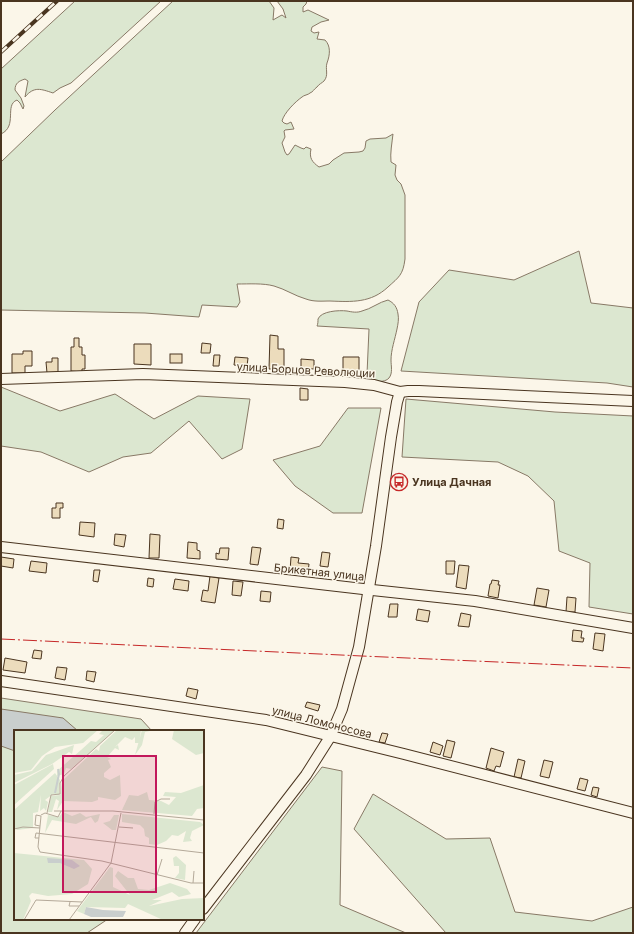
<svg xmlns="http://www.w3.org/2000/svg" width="634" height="934" font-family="Inter,sans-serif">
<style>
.green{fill:#dce7d0;stroke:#887966}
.water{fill:#c9cecd;stroke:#887966}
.building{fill:#ecdcbc;stroke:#4a3520}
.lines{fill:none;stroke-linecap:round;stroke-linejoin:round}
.minor-casing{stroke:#4a3520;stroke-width:12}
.minor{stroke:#fbf6e9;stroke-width:10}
.rail-casing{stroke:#4a3520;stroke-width:4}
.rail{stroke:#fbf6e9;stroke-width:2.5;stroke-dasharray:8;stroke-linecap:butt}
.power{stroke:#c62828;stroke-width:1;stroke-dasharray:14 3 2 3;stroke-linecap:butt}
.labels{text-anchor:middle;stroke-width:3;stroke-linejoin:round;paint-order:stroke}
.street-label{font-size:11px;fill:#4a3520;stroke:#fbf6e9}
.poi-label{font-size:11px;font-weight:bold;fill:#4a3520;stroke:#fbf6e9;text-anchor:start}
.inset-river{fill:none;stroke:#c9cecd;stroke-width:2}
.inset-road{fill:none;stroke:#b4a999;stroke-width:1}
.view{fill:#c2185b;fill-opacity:0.15;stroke:#c2185b;stroke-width:2}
.inset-edge{fill:none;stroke:#4a3520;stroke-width:2}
</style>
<rect width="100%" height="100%" fill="#fbf6e9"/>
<g class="green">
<path d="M75 1H161L102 55 71 83 60 88 53 93C41 89 34 86 25 97L28 81 25 79C19 81 15 83 15 90L21 98 24 106 23 109 20 103 17 100C4 105 18 126 1 134V69Z"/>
<path d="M173 1H269L274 8 273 20 280 16 282 15 286 18 283 9 277 1H307L306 4 303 7V12L308 10 329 20 321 22 312 27 311 31 314 33 319 32 317 39 325 40C331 46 330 55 327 63 325 69 329 75 324 81 322 83 319 84 317 87 314 89 313 92 310 93 308 95 304 95 302 97 295 102 284 113 282 121L284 123 287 124 291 122 294 129 285 130 284 131 285 137 282 143 285 152 287 155 289 154 295 145 301 148 304 149 306 147 311 149C309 158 312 162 319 167L329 164 333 160 344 153 359 152 363 151 365 148 366 141 370 139 386 138 393 134C392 143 390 153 391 162L396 165 395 175 397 180 401 184 405 195V259C403 275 399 277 388 287 371 303 352 302 330 301 322 301 314 302 306 299 295 296 285 289 274 286 263 283 249 284 237 284L240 302 237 307 202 305 199 317 145 313 1 310V162L55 110Z"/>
<polygon points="579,251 591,303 633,308 633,387 607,383 401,371 419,302 449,270 514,280"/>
<path d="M388 300C394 303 397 307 398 314 399 319 398 324 397 329 395 339 391 350 391 360 391 366 393 373 389 378 385 383 373 382 368 379L367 374 369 329 317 326C318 324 318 321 318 319 321 311 339 310 347 311 352 312 357 313 362 311 371 309 379 302 388 300Z"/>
<polygon points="1,387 60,411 115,394 154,419 198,396 250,399 242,449 222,459 189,421 151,453 123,457 89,472 41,452 1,446"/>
<polygon points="406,399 555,412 633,416 633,614 589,607 590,563 559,551 554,501 528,476 498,462 402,457"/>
<polygon points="348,408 381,408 362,513 333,513 295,486 273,460 320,446"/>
<polygon points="1,698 141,719 152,731 15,731 15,919 108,919 87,933 1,933"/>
<polygon points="322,767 342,771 340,905 406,933 196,933"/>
<polygon points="373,794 446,839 490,838 515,912 592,921 633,907 633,933 446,933 354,829"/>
</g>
<polygon class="water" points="1,709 63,718 78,731 15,731 15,751 1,746"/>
<g class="building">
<polygon points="270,335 278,336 278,349 284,349 284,369 269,369"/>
<polygon points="74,338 79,338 79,347 82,347 82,355 85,355 85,369 82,369 82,372 71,371 71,347 74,347"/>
<polygon points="202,343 211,344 210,353 201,353"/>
<polygon points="134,344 151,344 151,365 134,364"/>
<polygon points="23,351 32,351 32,366 25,366 25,373 12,373 12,354 23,354"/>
<rect x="170" y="354" width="12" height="9"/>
<polygon points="214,355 220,355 219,366 213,366"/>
<polygon points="235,357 248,358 247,366 234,365"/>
<polygon points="343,357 359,357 359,374 343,373"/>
<polygon points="52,358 58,358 58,373 47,373 46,362 52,362"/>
<polygon points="301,359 314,360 314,369 301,368"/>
<polygon points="300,388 308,389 308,400 300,400"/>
<polygon points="56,503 63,503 63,508 60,508 60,518 52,518 52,508 56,508"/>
<polygon points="278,519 284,520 283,529 277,528"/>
<polygon points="80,522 95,523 94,537 79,535"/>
<polygon points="115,534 126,535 124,547 114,545"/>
<polygon points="150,534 160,535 159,558 149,558"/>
<polygon points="188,542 197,543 197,550 200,551 200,559 187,558"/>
<polygon points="252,547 261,548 258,565 250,564"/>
<polygon points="220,548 229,548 228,560 216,559 216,553 219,554"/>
<polygon points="322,552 330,553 328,567 320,566"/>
<polygon points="1,557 14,559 13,568 1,566"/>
<polygon points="291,557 299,558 298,563 309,564 308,572 290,571"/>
<polygon points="31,561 47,563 46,573 29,571"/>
<polygon points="446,561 455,561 454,574 446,574"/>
<polygon points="459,565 469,566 466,589 456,587"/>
<polygon points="94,570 100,570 98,582 93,581"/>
<polygon points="210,576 219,578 215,603 201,601 203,590 208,591"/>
<polygon points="148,578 154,579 153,587 147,586"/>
<polygon points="175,579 189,581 188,591 173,589"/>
<polygon points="492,580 499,581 498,585 500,585 498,598 488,596 490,584 491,584"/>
<polygon points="233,581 243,582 241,596 232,595"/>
<polygon points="537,588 549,590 546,607 534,605"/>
<polygon points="261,591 271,592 270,602 260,601"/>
<polygon points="567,597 576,598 575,612 566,612"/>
<polygon points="390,604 398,604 397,617 388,617"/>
<polygon points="418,609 430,611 428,622 416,620"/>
<polygon points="461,613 471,615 469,627 458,626"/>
<polygon points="573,630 582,631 581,638 584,638 583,642 572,641"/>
<polygon points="595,633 605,634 603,651 593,649"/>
<polygon points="34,650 42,651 41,659 32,658"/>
<polygon points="5,658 27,662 25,673 3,670"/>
<polygon points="57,667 67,668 65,680 55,678"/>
<polygon points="87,671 96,672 94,682 86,680"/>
<polygon points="188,688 198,690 196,699 186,696"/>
<polygon points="307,702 320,705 318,711 305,707"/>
<polygon points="382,733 388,734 385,743 379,742"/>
<polygon points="447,740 455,742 451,758 443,756"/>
<polygon points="433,742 443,746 440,755 430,752"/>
<polygon points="491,748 504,752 500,767 496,766 494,771 486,768"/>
<polygon points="518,759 525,761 521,778 514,777"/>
<polygon points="544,760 553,762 549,778 540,776"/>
<polygon points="580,778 588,780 585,791 577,789"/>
<polygon points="593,787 599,788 597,797 591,795"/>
</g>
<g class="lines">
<defs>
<g id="minor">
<polyline points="1,379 143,374 345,382 374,385 400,392 408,391 419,391 633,401"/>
<polyline points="1,547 363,589 475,601 633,628"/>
<polyline points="1,681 266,720 404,754 633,813"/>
<polyline points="203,909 306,775 330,737 342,709 359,647 376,546 391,437 397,402 400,392"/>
<polyline points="185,933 195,919"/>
</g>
</defs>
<use href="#minor" class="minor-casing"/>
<use href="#minor" class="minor"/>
<defs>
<polyline id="rail" points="1,52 57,1"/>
</defs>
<use href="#rail" class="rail-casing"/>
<use href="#rail" class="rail"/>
<polyline class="power" points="1,639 362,656 633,668"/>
</g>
<defs>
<symbol id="bus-ring" viewBox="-11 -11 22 22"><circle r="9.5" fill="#fbf6e9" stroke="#c62828" stroke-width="1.5"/><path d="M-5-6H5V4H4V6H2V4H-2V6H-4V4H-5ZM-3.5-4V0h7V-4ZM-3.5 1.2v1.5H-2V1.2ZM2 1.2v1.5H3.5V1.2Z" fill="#c62828"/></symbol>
</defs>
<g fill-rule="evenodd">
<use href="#bus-ring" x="389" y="472" width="20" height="20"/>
</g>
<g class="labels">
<g class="street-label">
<text transform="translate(306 370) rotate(3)" y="4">улица Борцов Революции</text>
<text transform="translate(319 572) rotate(6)" y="4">Брикетная улица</text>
<text transform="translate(322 722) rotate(14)" y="4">улица Ломоносова</text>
</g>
<g class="poi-label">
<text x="412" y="486">Улица Дачная</text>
</g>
</g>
<g transform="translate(14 730)">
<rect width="190" height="190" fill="#fbf6e9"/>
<path d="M0 0H84L69 13 41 17 28 26 17 40 0 43ZM89 0H101L57 39 52 38 50 44 43 46V41L67 20 77 11 82 12 90 5 85 4ZM103 0H127L125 13H121V7L118 10 111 7 101 17 104 15 105 20 101 18 93 27 97 29 94 30 97 37 90 43V47L96 50 106 45 107 66 101 70 84 67V70L78 72 49 71 43 80 45 71 42 69 38 82H34L37 66 46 65 48 51 82 19 85 21 86 16ZM128 0H136V1L131 2 128 15 121 25ZM160 0H190V23L182 25 158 9ZM60 15 58 24 55 22 38 34 0 53V45L18 41 32 25ZM39 34 40 39 0 75V55ZM41 43 46 50 45 65 39 64 31 70 34 72 32 81 30 78 26 81 27 65 24 82 19 83V98L3 100 0 97V80ZM190 55V78L183 79 178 86 108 80 115 65 124 66 133 62 135 70 147 71 155 75 162 67 149 66 151 62 167 63ZM49 82 58 86 66 83 72 87 86 84 84 91 81 93 77 87 62 94 38 90 31 103 34 85 45 87ZM108 84 186 92 190 95 178 101 176 108 178 111 169 112 172 101 164 106 158 105 152 111 143 115 135 114V108L131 106 130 99 126 95 108 92ZM100 85H105L102 100H98L89 93 96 91ZM0 123 70 130 78 139 74 154 58 164 34 166 18 163 15 166 17 171 9 190H0ZM162 126 172 135 171 150 161 148 165 143V136H160L159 128ZM96 137 99 138V157L116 165 101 146 104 141 114 148H120L124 159 135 160 156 153 173 159 177 164 165 167 158 162 138 170H148L135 176 168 169 190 168V190H149L114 174 111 178 72 177 70 184 63 181Z" fill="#dce7d0"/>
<path d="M33 128 58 130 66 136 60 139 46 133H34ZM72 177 89 180 112 181 109 187H77L70 184Z" fill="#c9cecd"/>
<path class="inset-river" d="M41 63 45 44 44 39"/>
<path class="inset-road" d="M40 81H99L190 90M33 83 37 65 46 64V53L50 46 101 0M140 84 141 72 147 69H156M27 85 31 83 44 87 47 81M26 96 21 95 22 85 27 86 24 117 26 122 88 131 177 153H190M105 97 119 98M0 99 9 97 26 98M25 108H21L22 103 190 123M143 145 148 129M179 153 180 141M56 172 55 176H65M10 190 22 170 68 172M55 190 97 133 107 83M82 190H148"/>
<path class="view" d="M49 26H142V162H49Z"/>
<rect width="190" height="190" class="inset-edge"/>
</g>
<rect width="634" height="934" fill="none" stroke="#4a3520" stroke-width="4"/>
</svg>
